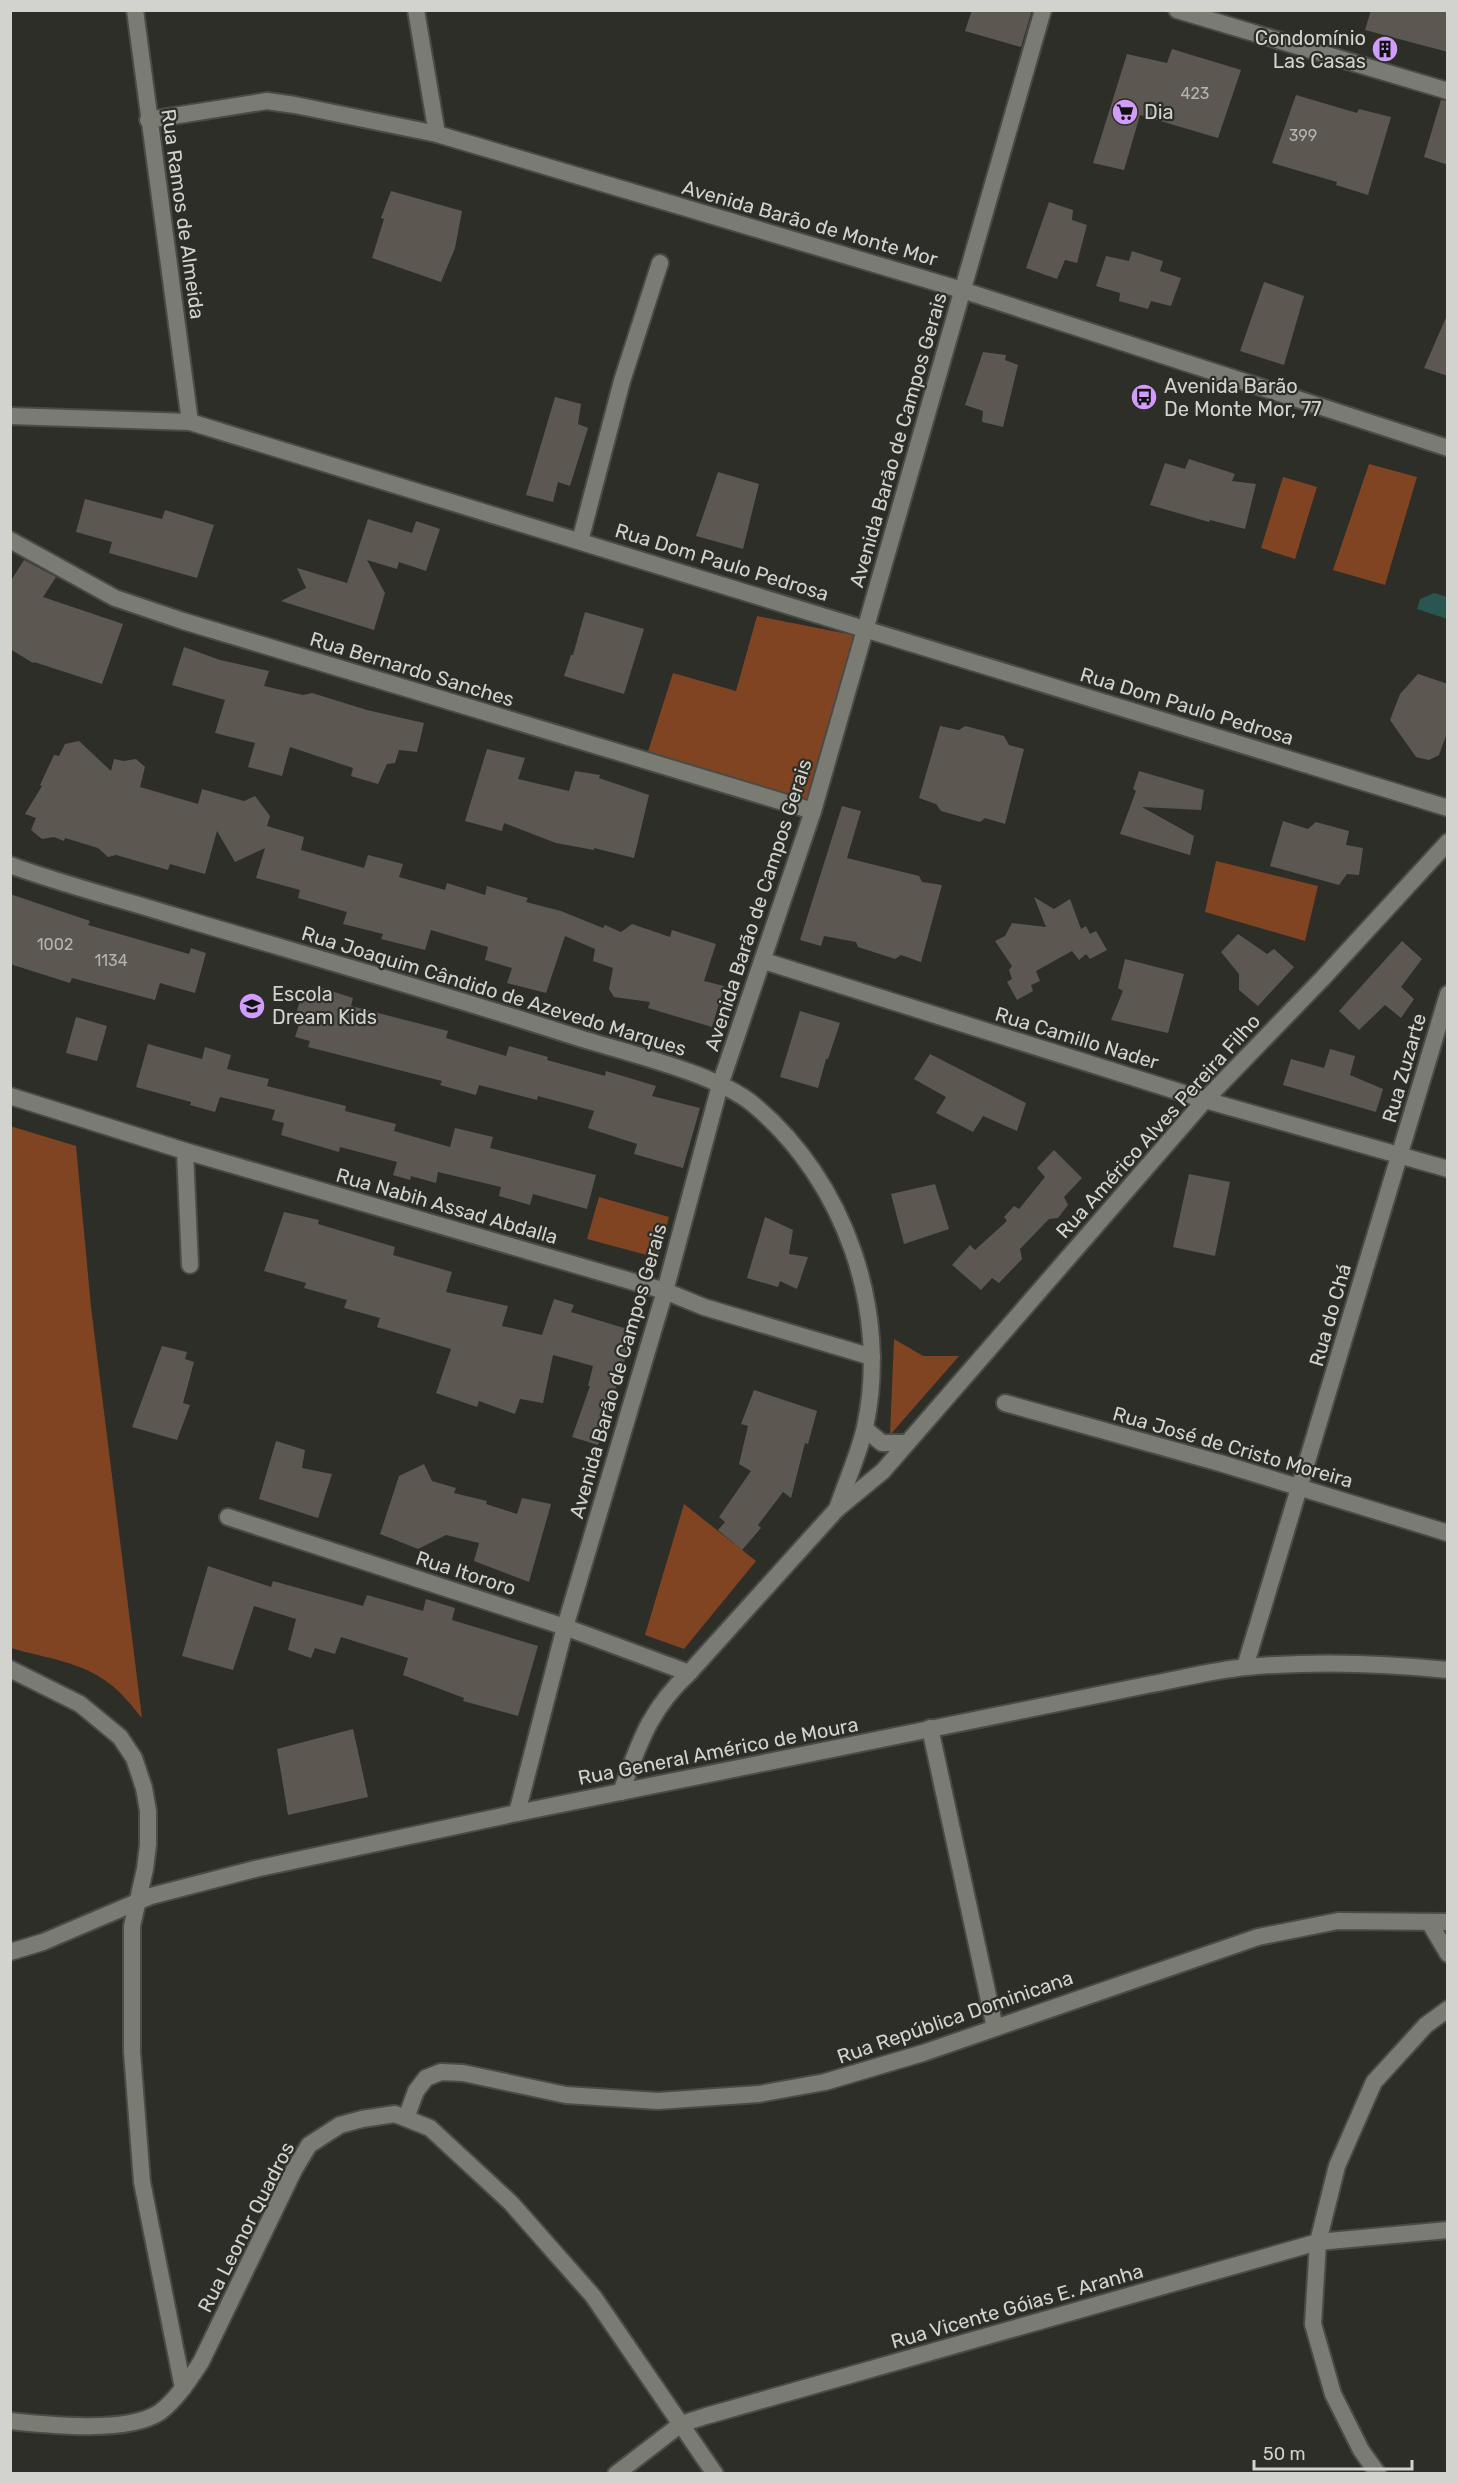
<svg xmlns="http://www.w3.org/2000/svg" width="1458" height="2484" font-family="Rubik,sans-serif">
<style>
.green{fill:#804423}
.water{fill:#29564e}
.building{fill:#5c5851}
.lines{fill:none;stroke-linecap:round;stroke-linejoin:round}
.street-casing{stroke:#4a4b45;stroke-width:20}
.street{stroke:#7a7c73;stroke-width:16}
.labels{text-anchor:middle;stroke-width:4.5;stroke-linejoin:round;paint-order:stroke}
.number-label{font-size:16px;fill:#b4b4af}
.poi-label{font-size:20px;fill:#d2d3ce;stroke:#2d2e27;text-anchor:start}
.street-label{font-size:20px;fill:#d2d3ce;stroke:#2d2e27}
</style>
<rect width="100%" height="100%" fill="#2d2e27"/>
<g class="green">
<polygon points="1369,464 1417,477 1385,585 1333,570"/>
<polygon points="1283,477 1317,487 1295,559 1261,548"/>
<polygon points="757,616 863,637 813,811 645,761 673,673 736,691"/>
<polygon points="1216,861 1318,886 1305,941 1205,912"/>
<path d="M10 1126 76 1146 91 1307 142 1718C132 1706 122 1693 110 1684 81 1661 44 1658 11 1648Z"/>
<polygon points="599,1197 669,1217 658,1258 587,1239"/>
<polygon points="894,1339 923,1356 959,1356 890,1435"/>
<polygon points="684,1504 756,1561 684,1649 645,1635"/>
</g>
<polygon class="water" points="1434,593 1447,597 1447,619 1417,609 1420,599"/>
<g class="building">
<polygon points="972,10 1032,10 1021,47 965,31"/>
<polygon points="1371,10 1448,10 1448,52 1365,30"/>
<polygon points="1172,49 1241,70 1218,138 1140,115 1124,170 1093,163 1127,54 1167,63"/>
<polygon points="1296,95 1357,113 1359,109 1391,117 1368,195 1336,185 1337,182 1272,163"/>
<polygon points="1441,100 1448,101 1448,165 1424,157"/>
<polygon points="391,191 462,211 455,248 441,282 372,258 384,219 381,218"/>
<polygon points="1049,202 1073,210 1072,220 1087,225 1077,263 1065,260 1057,279 1026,268"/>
<polygon points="1132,251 1163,261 1160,271 1181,278 1171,306 1151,301 1148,309 1119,301 1120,293 1096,286 1106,256 1129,261"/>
<polygon points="1264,282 1304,296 1284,365 1240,351"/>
<polygon points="1448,313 1448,376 1424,368"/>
<polygon points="983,352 1006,355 1005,360 1018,365 1003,427 982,422 983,411 965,405"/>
<polygon points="555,397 581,404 578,424 588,428 570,486 558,482 553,502 526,495"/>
<polygon points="1189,459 1235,474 1232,481 1256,484 1245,529 1210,520 1209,522 1150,505 1165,463 1185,469"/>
<polygon points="718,472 759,484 743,549 696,536"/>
<polygon points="85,499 162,519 165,510 214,525 197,578 109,553 112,542 76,532"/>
<polygon points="368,519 412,533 416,521 440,529 426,571 399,562 397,569 367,560 385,593 374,630 281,601 306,588 297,568 347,583"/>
<polygon points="24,560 56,577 43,597 123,624 102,684 34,662 33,663 10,649 10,582"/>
<polygon points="585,612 644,629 624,694 564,676 571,655 573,655"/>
<polygon points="184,647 220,660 269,671 264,686 303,695 312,693 367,710 424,723 417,752 399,750 395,763 387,764 378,784 351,776 353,768 290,747 282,776 248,767 255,743 215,733 225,700 172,685"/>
<polygon points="1418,674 1448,684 1448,730 1439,755 1429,760 1416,757 1390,720 1400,694"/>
<polygon points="940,726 959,730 965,726 1004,736 1009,745 1024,749 1005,824 985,818 980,822 941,811 936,804 919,798"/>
<polygon points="79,741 111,771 114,759 124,761 136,759 145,767 140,787 198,804 202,789 244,801 255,796 270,816 267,826 304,837 301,850 364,868 368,855 403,864 399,877 445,890 447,883 485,895 487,886 528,898 526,902 561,911 603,928 605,925 621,932 632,924 670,937 672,930 716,944 704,981 724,986 712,1027 648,1008 650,1002 614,997 609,989 613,968 593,961 595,949 565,936 546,993 507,983 512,968 485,960 488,947 431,930 425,950 381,939 383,934 343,924 347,912 298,898 300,890 256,878 265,848 235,862 217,831 205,874 170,864 168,870 116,855 108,857 98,848 65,838 64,841 54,837 42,839 31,830 36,818 25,814 42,786 40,785 54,755 59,756 65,744"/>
<polygon points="487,749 525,758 518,779 569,791 575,771 600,775 599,778 649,795 634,858 594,848 594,850 556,843 504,823 502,831 465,821"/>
<polygon points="1139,771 1204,790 1201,810 1142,807 1194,836 1190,855 1120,834 1136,791 1133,789"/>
<polygon points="842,806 861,811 847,858 919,876 922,882 942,885 921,962 901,955 895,959 858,947 856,942 824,936 821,946 800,940"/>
<polygon points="1283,821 1308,829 1316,822 1349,831 1346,845 1363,848 1359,875 1347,874 1339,885 1270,866"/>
<polygon points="10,894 90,921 88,925 189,954 191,948 206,953 195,993 160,983 155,1000 72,978 70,983 10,964"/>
<polygon points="1034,897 1054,909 1070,899 1081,929 1086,926 1090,934 1096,931 1107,950 1090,959 1086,954 1079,960 1072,951 1036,971 1040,981 1031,985 1033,991 1017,1000 1007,982 1012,979 1009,970 1012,966 995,941 1005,936 1012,923 1046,927"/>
<polygon points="1238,934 1267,954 1274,949 1294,967 1258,1006 1239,990 1239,974 1221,952"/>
<polygon points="1402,941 1422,959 1401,987 1414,999 1401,1018 1385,1005 1359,1030 1339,1011"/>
<polygon points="1125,959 1184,974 1168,1033 1111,1020 1123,991 1118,988"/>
<polygon points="319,987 353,998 351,1006 448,1031 446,1038 506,1056 509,1046 548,1057 547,1060 605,1076 606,1071 656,1086 652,1096 700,1108 683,1168 634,1154 637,1144 588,1128 594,1111 538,1096 537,1100 479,1085 476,1095 440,1085 442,1081 308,1047 310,1041 295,1037 301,1019 295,1017 303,991 307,992 308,989 318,992"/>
<polygon points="800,1011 840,1023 828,1059 826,1059 818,1088 780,1077"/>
<polygon points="76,1017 107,1026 97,1061 66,1053"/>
<polygon points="148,1044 202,1059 205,1047 231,1055 227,1069 269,1079 267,1086 346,1106 345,1111 396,1124 394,1131 450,1147 455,1128 493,1137 490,1148 596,1175 587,1209 533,1194 530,1205 499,1196 501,1187 438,1172 436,1183 411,1176 410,1180 393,1175 397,1162 340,1147 339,1152 281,1135 284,1123 272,1120 275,1110 220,1097 215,1112 190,1105 191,1102 136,1087"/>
<polygon points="1330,1049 1355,1056 1350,1075 1383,1089 1376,1112 1283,1085 1291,1059 1324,1068"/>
<polygon points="930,1054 1026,1103 1017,1131 983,1116 973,1132 936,1113 946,1097 914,1079"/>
<polygon points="1054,1150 1082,1178 1064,1197 1068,1205 1058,1218 1049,1219 1020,1249 1022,1259 999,1283 992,1278 981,1290 952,1265 970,1245 975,1250 1007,1221 1004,1217 1014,1206 1019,1209 1045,1177 1037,1168"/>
<polygon points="1189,1174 1230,1182 1215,1256 1173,1247"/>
<polygon points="935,1184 949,1229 904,1244 891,1194"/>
<polygon points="284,1212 319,1220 318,1224 395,1247 393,1255 452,1272 446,1292 508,1306 502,1326 542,1335 554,1299 574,1305 571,1312 634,1331 598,1445 572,1437 590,1386 588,1386 593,1366 553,1355 543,1403 520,1399 515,1414 479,1401 477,1407 436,1393 451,1349 377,1327 380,1318 344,1308 347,1300 304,1288 306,1283 264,1271"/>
<polygon points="765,1217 793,1230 789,1254 808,1257 797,1289 780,1281 778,1287 747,1278"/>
<polygon points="162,1346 187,1352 185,1359 194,1362 183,1403 190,1405 177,1440 132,1427"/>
<polygon points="754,1390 817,1411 808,1444 805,1443 791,1498 783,1492 758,1525 761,1528 742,1550 718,1530 725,1522 719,1517 751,1471 739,1464 748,1426 741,1424"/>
<polygon points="276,1441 305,1450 302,1468 332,1474 318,1518 259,1499"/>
<polygon points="424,1464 432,1481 456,1488 454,1493 487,1501 486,1504 517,1514 522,1498 551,1504 529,1582 474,1561 479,1543 446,1535 418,1549 380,1534 399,1476"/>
<polygon points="208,1566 271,1587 273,1581 363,1606 367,1595 423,1611 426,1599 455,1608 452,1620 538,1646 518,1716 463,1701 464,1698 403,1675 408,1658 341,1637 335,1654 315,1648 311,1658 288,1650 296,1619 254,1606 233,1670 182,1656"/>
<polygon points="353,1729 368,1797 288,1815 277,1749"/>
</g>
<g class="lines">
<defs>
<g id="street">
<polyline points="135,10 190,422"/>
<polyline points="416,10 437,134"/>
<polyline points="1177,10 1448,91"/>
<polyline points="148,120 267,101 295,105 437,134 962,290 1448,448"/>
<polyline points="10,416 190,422 1448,808"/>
<polyline points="10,540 115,598 183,621 813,811"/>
<polyline points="580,541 622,381 660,263"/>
<path d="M10 865C64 885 121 899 175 916 309 956 444 994 576 1037 624 1052 718 1074 754 1105 845 1181 890 1311 865 1427 859 1454 846 1482 837 1509"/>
<polyline points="764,961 1205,1100 1448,1169"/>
<polyline points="10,1096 185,1151 665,1291 704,1307 872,1357"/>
<polyline points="185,1151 190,1265"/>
<polyline points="1005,1403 1220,1463 1448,1533"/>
<polyline points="865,1429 882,1443 905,1443"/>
<polyline points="228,1517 565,1627 689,1673"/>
<polyline points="1245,1667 1448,994"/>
<polyline points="10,1669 80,1704 120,1737 134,1758 144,1788 148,1811 148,1845 145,1869 132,1926 132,2052 142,2182 183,2388"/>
<polyline points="930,1728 995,2028"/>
<path d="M621 1792C639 1744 649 1710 689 1673L837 1509 883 1471 1205 1100 1323 978 1448 842"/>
<polyline points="517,1813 565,1627 665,1291 720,1085 813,811 1043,10"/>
<polyline points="1429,1922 1448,1954"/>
<path d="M10 1952 43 1942 151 1896 255 1869 517 1813 1147 1685C1180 1679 1214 1670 1247 1667 1313 1661 1382 1663 1448 1670"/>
<polyline points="406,2118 416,2091 426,2078 441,2072 463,2073 566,2095 658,2101 759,2094 825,2082 923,2053 1258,1937 1338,1921 1448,1922"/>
<path d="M10 2421C48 2425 128 2434 160 2412 177 2399 189 2380 201 2362L294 2170 309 2145 340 2125 362 2119 395 2114 430 2128 511 2203 593 2296 715 2474"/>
<polyline points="616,2474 681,2424 706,2416 1318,2242 1448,2230"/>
<polyline points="1378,2474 1361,2450 1333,2394 1313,2324 1318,2242 1337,2166 1374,2082 1426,2025 1448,2009"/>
</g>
</defs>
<use href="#street" class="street-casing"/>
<use href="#street" class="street"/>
</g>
<defs>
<symbol id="building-disc" viewBox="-11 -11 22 22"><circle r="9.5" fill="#d09dfe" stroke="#2d2e27"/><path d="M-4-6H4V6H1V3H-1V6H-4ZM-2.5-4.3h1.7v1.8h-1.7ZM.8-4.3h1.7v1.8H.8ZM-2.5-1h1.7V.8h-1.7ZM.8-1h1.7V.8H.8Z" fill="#111"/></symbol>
<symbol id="supermarket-disc" viewBox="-11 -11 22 22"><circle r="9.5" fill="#d09dfe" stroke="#2d2e27"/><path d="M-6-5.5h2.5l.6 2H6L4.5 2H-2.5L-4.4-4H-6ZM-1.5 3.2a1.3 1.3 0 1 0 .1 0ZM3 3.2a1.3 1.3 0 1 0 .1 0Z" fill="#111"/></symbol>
<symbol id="bus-disc" viewBox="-11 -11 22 22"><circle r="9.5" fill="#d09dfe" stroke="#2d2e27"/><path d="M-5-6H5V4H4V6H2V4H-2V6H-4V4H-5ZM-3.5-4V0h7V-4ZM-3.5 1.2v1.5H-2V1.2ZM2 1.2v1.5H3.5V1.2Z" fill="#111"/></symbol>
<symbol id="school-disc" viewBox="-11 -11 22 22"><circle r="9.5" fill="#d09dfe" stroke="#2d2e27"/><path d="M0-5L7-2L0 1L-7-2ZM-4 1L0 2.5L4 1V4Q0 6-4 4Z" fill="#111"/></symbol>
</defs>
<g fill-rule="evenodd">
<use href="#building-disc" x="1370" y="34" width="30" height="30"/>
<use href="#supermarket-disc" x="1110" y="97" width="30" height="30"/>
<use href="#bus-disc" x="1129" y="382" width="30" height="30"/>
<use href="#school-disc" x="237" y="991" width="30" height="30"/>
</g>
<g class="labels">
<g class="number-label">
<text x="1195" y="99">423</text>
<text x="1303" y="141">399</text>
<text x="55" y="950">1002</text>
<text x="111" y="966">1134</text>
</g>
<g class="poi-label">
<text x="1366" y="45" text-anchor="end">Condomínio<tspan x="1366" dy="23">Las Casas</tspan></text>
<text x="1144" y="119">Dia</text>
<text x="1164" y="393">Avenida Barão<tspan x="1164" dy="23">De Monte Mor, 77</tspan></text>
<text x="272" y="1001">Escola<tspan x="272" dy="23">Dream Kids</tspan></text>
</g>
<g class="street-label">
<text transform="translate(183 214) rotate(82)" y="7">Rua Ramos de Almeida</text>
<text transform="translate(810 223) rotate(16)" y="7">Avenida Barão de Monte Mor</text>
<text transform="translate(898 440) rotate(-74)" y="7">Avenida Barão de Campos Gerais</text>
<text transform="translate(722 562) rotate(17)" y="7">Rua Dom Paulo Pedrosa</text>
<text transform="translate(412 669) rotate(17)" y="7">Rua Bernardo Sanches</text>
<text transform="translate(1187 706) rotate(17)" y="7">Rua Dom Paulo Pedrosa</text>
<text transform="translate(758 905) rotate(-72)" y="7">Avenida Barão de Campos Gerais</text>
<text transform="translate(494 991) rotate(17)" y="7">Rua Joaquim Cândido de Azevedo Marques</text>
<text transform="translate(1077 1038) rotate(17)" y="7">Rua Camillo Nader</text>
<text transform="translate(1404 1068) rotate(-74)" y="7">Rua Zuzarte</text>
<text transform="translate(1158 1126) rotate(-48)" y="7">Rua Américo Alves Pereira Filho</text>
<text transform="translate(447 1206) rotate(16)" y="7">Rua Nabih Assad Abdalla</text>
<text transform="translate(1330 1315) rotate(-74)" y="7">Rua do Chá</text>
<text transform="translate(618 1371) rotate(-74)" y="7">Avenida Barão de Campos Gerais</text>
<text transform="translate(1233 1447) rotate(16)" y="7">Rua José de Cristo Moreira</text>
<text transform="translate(466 1573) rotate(18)" y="7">Rua Itororo</text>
<text transform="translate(718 1751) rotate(-11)" y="7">Rua General Américo de Moura</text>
<text transform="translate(955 2017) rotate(-19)" y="7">Rua República Dominicana</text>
<text transform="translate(246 2227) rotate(-63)" y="7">Rua Leonor Quadros</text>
<text transform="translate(1017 2306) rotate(-16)" y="7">Rua Vicente Góias E. Aranha</text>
</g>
</g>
<rect width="1458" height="2484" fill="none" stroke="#d2d3ce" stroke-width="24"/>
<path d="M1254 2460v9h158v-9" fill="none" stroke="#d2d3ce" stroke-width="3"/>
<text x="1263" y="2460" font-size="18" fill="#d2d3ce" stroke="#2d2e27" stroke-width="4.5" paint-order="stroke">50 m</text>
</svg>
